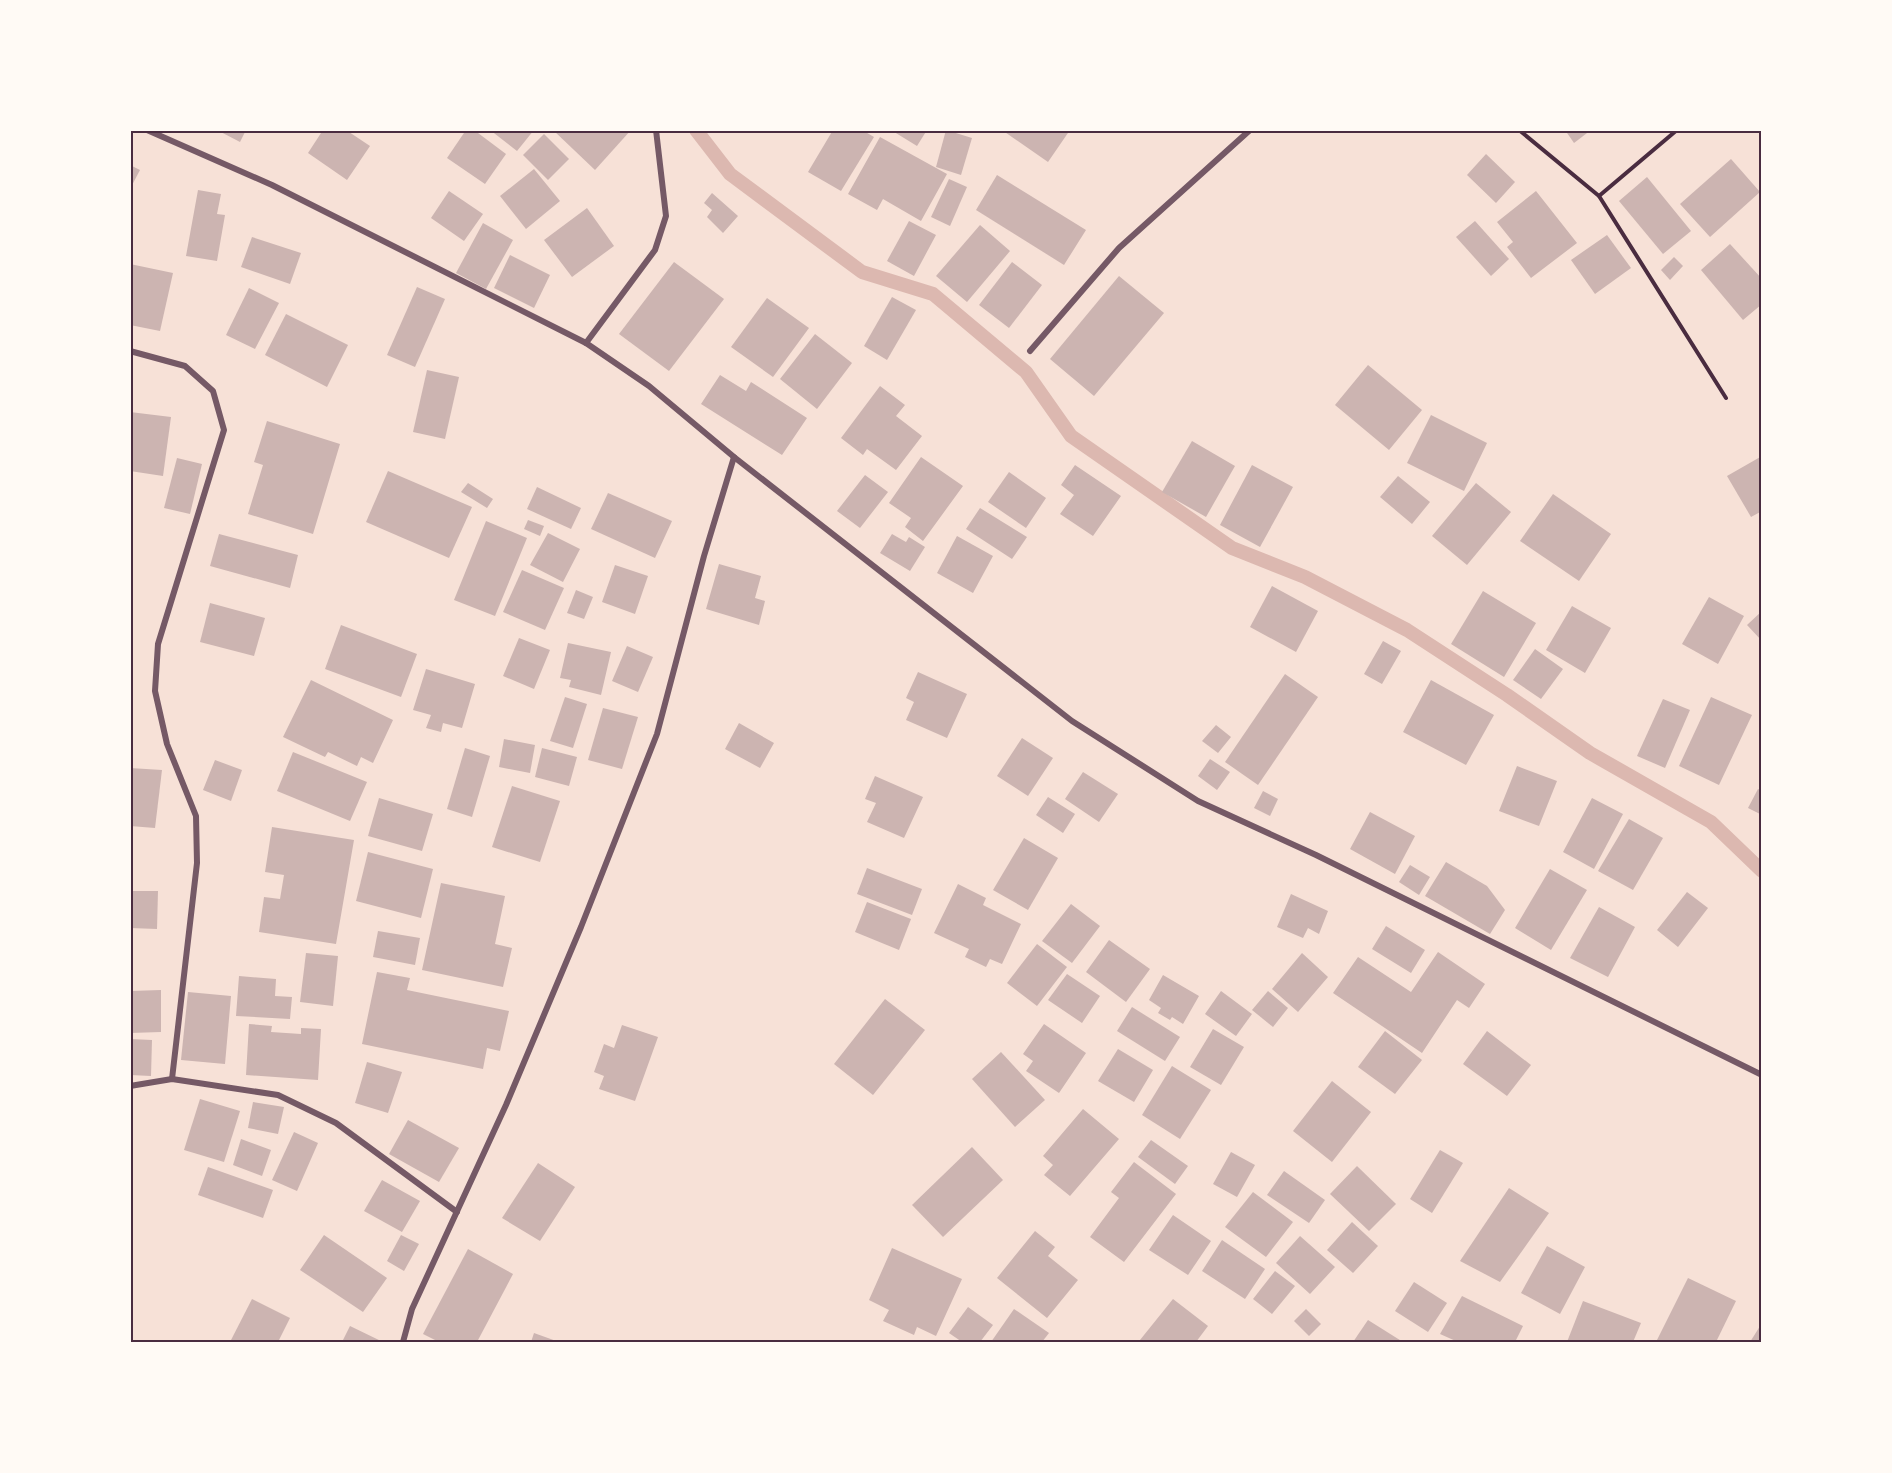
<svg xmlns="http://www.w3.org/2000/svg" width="1892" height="1473" font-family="'Titillium Web',sans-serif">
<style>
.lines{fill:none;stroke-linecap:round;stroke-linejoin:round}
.stream{stroke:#dcb8b0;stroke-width:14}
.building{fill:#ccb4b1}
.path{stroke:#4a2c40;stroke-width:4}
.minor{stroke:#755966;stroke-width:6}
.neatline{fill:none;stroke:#4a2c40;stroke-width:2}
</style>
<rect width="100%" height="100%" fill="#f7e1d7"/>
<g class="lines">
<polyline class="stream" points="696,130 730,174 862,272 933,294 1026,372 1071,436 1232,548 1305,577 1407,630 1507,695 1590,753 1711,822 1762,871"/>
</g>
<g class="building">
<polygon points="217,130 246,130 240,142"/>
<polygon points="323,130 346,130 370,146 347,180 308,153"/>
<polygon points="466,130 474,130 506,154 485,184 447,158"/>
<polygon points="490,130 534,130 517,151"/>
<polygon points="553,130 631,130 595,170"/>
<polygon points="833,130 862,130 874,137 841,191 808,172"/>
<polygon points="891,130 927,130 917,146"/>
<polygon points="946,130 972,138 961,175 936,167"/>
<polygon points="1002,130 1070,130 1048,162"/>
<polygon points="1565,130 1591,130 1574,143"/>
<polygon points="544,134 569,159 548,180 523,155"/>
<polygon points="880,137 947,174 921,221 883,199 877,210 848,194"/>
<polygon points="1486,154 1515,182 1496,203 1467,175"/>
<polygon points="1731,159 1760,192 1710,237 1680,204"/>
<polygon points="130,165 140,170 130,189"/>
<polygon points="534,169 560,201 526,229 500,196"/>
<polygon points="997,175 1086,230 1064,265 976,210"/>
<polygon points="1647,177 1691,231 1663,254 1619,201"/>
<polygon points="949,179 967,187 950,226 931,217"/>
<polygon points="198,190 221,194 217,214 225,215 217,261 186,256"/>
<polygon points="449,191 483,214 464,241 431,218"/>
<polygon points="1536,191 1577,243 1531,278 1507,247 1513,242 1497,222"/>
<polygon points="712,193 738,216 723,233 707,217 712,210 704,203"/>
<polygon points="587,208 614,246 572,277 544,240"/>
<polygon points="909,221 936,235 914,276 887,261"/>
<polygon points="1475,221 1509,259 1491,276 1456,237"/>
<polygon points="483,223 513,240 486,289 456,273"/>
<polygon points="980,225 1010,251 967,302 936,276"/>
<polygon points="1607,235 1631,268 1595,294 1571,260"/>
<polygon points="252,237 301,253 290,284 241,267"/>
<polygon points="1730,244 1762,279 1762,304 1743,320 1701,270"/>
<polygon points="510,255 550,275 534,308 494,288"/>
<polygon points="1674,257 1683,266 1670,280 1661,270"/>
<polygon points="674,262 724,299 669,371 619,334"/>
<polygon points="1012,262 1042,285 1009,328 979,305"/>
<polygon points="130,264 173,273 160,331 130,325"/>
<polygon points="1119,276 1164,313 1094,396 1050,359"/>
<polygon points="417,287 445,299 415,367 387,355"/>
<polygon points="249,288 279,303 255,349 226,335"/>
<polygon points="892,297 916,310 887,360 864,346"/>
<polygon points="767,298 809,328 773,377 731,347"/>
<polygon points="286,314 348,345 327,387 265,355"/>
<polygon points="815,334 852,363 817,409 780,379"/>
<polygon points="1368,365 1422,410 1389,450 1335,405"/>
<polygon points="427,370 459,377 445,439 413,432"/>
<polygon points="720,375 746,391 751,382 807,418 782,455 701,404"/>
<polygon points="880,386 905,405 896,416 922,436 896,470 867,449 863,455 841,438"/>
<polygon points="130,412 171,417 163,476 130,471"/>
<polygon points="1431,415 1487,443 1464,491 1407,463"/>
<polygon points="267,421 340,444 313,534 248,514 263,465 254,462"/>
<polygon points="1192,441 1235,466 1206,517 1162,492"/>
<polygon points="1762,456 1762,511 1751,517 1727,476"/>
<polygon points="921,457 963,486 923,541 905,527 911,518 889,503"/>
<polygon points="177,458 202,464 190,514 164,508"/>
<polygon points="1075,465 1121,496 1093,536 1060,514 1074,495 1061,485"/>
<polygon points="1252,465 1293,487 1260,547 1220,525"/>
<polygon points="388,471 472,507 449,558 366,522"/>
<polygon points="1009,472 1046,498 1026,528 988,502"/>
<polygon points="865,475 888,492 860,528 837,511"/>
<polygon points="1398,476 1430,502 1412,524 1380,497"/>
<polygon points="468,483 493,499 487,508 461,492"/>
<polygon points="1476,483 1511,512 1467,565 1432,536"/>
<polygon points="537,487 581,508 571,529 527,509"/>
<polygon points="608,493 672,521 655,558 591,529"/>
<polygon points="1553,494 1611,534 1579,581 1520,541"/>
<polygon points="980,508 1027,537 1012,559 966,529"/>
<polygon points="528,520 544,526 540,536 524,529"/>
<polygon points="486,521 527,538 495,616 454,600"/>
<polygon points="548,533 580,549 563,582 530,565"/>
<polygon points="219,534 298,555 290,588 210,566"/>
<polygon points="892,534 906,542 909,537 925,547 910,571 880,553"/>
<polygon points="957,536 993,556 973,593 937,573"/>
<polygon points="719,564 761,576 755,598 765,601 759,625 706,609"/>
<polygon points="615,565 648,576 635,614 602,602"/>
<polygon points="522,570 564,588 545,630 503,612"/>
<polygon points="1272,586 1318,611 1296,652 1250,627"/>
<polygon points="576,590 593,597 584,619 567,613"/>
<polygon points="1483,591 1536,623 1504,677 1451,644"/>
<polygon points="1709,597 1744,616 1718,664 1682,644"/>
<polygon points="210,603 265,618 254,656 200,642"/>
<polygon points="1572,606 1611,628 1585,673 1546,650"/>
<polygon points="1762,611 1762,641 1747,625"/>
<polygon points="341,625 417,654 401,697 325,669"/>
<polygon points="519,638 550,650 534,689 503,676"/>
<polygon points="1383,641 1401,651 1382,684 1364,674"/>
<polygon points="568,643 611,652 601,695 569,687 571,680 560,678"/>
<polygon points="627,646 653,657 638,692 612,681"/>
<polygon points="1535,649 1563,669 1541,699 1513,680"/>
<polygon points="426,669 475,684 462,728 443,723 441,732 426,728 431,715 413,710"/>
<polygon points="918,672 967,694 947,738 906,720 914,702 906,698"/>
<polygon points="1285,674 1318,697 1258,785 1225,762"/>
<polygon points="311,680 393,720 373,763 361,757 357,766 328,752 325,757 283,737"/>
<polygon points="1431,680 1494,715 1466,765 1403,732"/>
<polygon points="565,697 587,704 573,748 550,741"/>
<polygon points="1711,697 1752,715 1719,785 1679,766"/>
<polygon points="1663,699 1690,710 1665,768 1637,756"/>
<polygon points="603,708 638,717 622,769 588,760"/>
<polygon points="739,723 774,743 760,768 725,749"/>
<polygon points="1216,725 1231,737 1218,753 1202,741"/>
<polygon points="1022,738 1053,758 1028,796 997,776"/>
<polygon points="504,739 535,745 530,773 499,767"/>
<polygon points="465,748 490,756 472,817 447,809"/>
<polygon points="542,748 577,757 569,786 535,777"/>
<polygon points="293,752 367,782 350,821 277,791"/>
<polygon points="1210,759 1230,772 1217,790 1198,776"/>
<polygon points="215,760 242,770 231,801 203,790"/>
<polygon points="1517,766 1557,781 1539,826 1499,811"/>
<polygon points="130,768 162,770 155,828 130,826"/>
<polygon points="1083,772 1118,794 1099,822 1065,799"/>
<polygon points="875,776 923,797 904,838 867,822 876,803 865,799"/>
<polygon points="512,786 560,801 540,862 492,847"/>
<polygon points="1758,789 1762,791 1762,815 1748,808"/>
<polygon points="1263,791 1278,799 1270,816 1254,808"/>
<polygon points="1048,797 1075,814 1063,833 1036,815"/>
<polygon points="379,798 433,814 422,851 368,836"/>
<polygon points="1592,798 1623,814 1594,869 1563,852"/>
<polygon points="1370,812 1415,836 1395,874 1350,849"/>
<polygon points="1629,819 1663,838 1633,890 1598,871"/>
<polygon points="272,827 354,840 336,944 259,932 264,897 280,899 284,875 265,872"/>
<polygon points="1024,838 1058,858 1028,910 993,890"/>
<polygon points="368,852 433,869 421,918 356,901"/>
<polygon points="1446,862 1487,886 1505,910 1490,934 1425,896"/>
<polygon points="1410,865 1430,877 1419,895 1399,882"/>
<polygon points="867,868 922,889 912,915 857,894"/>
<polygon points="1550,869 1587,890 1551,950 1515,928"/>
<polygon points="441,883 505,896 495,944 512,948 503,987 422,970"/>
<polygon points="958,884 986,898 983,905 1021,924 1002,964 990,959 986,967 965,957 969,949 934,933"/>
<polygon points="130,891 158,891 157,929 130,928"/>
<polygon points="1687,892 1708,908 1678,947 1657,930"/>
<polygon points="1291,894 1328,911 1319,934 1308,928 1303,938 1277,927"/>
<polygon points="867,902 911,919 899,950 855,932"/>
<polygon points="1071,904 1100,926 1072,963 1042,941"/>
<polygon points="1599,907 1635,927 1608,977 1570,958"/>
<polygon points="1386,926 1425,950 1411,973 1372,949"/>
<polygon points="378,931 420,938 415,965 373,957"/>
<polygon points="1109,940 1150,969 1126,1002 1086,972"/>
<polygon points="1037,944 1067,967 1037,1006 1007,983"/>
<polygon points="1438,952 1485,984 1469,1008 1457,1000 1422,1053 1333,993 1358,957 1411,992"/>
<polygon points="306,953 338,956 333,1006 300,1002"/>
<polygon points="1302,953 1328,977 1298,1012 1272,989"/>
<polygon points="377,972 410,978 407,990 509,1011 500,1051 487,1048 483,1069 362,1044"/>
<polygon points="1067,974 1100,996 1082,1023 1048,1000"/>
<polygon points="1163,975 1199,996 1183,1024 1172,1017 1170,1020 1158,1013 1161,1008 1149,1000"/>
<polygon points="239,976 276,979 275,996 292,997 290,1019 236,1016"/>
<polygon points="161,990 161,1032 130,1033 130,991"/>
<polygon points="1221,991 1252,1014 1236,1036 1205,1014"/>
<polygon points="1268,991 1288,1008 1273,1027 1252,1010"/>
<polygon points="188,992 231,996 225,1064 181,1060"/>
<polygon points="885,999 925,1030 873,1095 834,1064"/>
<polygon points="1132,1007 1180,1037 1165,1061 1117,1031"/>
<polygon points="249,1024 272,1026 271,1032 301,1034 301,1028 321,1029 318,1080 246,1075"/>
<polygon points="1044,1024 1086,1053 1059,1093 1026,1071 1033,1061 1023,1054"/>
<polygon points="622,1025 658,1037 635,1101 599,1089 604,1076 594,1072 604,1044 614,1048"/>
<polygon points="1213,1029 1244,1047 1221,1085 1190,1067"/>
<polygon points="1385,1031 1422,1060 1395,1094 1358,1067"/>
<polygon points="1487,1031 1531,1065 1507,1096 1463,1064"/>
<polygon points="130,1039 152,1040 151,1076 130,1075"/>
<polygon points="1118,1049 1153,1070 1134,1102 1098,1081"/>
<polygon points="1001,1052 1045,1100 1015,1127 972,1079"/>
<polygon points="367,1062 402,1072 388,1113 355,1103"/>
<polygon points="1172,1066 1211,1090 1180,1139 1142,1115"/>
<polygon points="1332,1081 1371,1112 1332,1162 1293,1131"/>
<polygon points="200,1099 240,1111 224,1162 184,1150"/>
<polygon points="253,1102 284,1107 278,1134 248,1128"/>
<polygon points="1083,1109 1119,1139 1070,1196 1044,1175 1053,1165 1043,1156"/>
<polygon points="408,1120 459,1148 439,1182 389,1154"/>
<polygon points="294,1132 318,1143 297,1191 272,1180"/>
<polygon points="241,1139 271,1150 262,1176 233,1165"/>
<polygon points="1151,1140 1188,1166 1175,1184 1138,1157"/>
<polygon points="972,1147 1003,1180 943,1237 912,1205"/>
<polygon points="1440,1150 1463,1163 1432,1213 1410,1199"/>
<polygon points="1231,1152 1255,1165 1237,1197 1213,1184"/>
<polygon points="1134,1162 1176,1194 1124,1262 1090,1237 1119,1198 1111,1192"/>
<polygon points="538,1163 575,1187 540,1241 502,1218"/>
<polygon points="1357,1166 1396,1204 1369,1231 1330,1194"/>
<polygon points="208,1167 273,1190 263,1218 198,1195"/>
<polygon points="1284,1171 1325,1200 1309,1223 1267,1195"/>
<polygon points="382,1180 420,1201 402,1232 364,1211"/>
<polygon points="1509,1188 1549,1213 1500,1282 1460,1261"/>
<polygon points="1253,1192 1293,1222 1266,1257 1225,1227"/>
<polygon points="1173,1215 1211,1241 1188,1275 1149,1250"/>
<polygon points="1352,1222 1378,1246 1353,1273 1327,1250"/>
<polygon points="1035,1231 1055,1247 1048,1256 1078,1280 1047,1318 997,1278"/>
<polygon points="324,1235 387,1278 363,1312 300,1270"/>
<polygon points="401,1235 419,1244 404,1271 387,1261"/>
<polygon points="1300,1236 1335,1267 1310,1294 1276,1263"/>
<polygon points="1222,1240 1265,1269 1245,1299 1202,1271"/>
<polygon points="1547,1246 1585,1267 1560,1314 1521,1293"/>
<polygon points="892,1248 962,1279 936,1336 917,1327 914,1335 883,1321 889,1310 869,1300"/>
<polygon points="468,1249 513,1274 477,1342 439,1342 423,1334"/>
<polygon points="1275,1271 1295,1286 1272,1314 1253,1299"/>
<polygon points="1688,1278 1736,1301 1716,1342 1656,1342"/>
<polygon points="1414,1282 1447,1303 1428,1332 1395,1311"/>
<polygon points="1462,1296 1523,1326 1515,1342 1458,1342 1440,1334"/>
<polygon points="252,1299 290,1318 278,1342 230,1342"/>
<polygon points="1173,1299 1208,1326 1196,1342 1143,1342 1140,1340"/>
<polygon points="1583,1301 1641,1323 1633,1342 1567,1342"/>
<polygon points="968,1307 993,1325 980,1342 962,1342 949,1333"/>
<polygon points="1014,1309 1049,1333 1042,1342 991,1342"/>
<polygon points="1306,1309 1321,1324 1309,1336 1294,1321"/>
<polygon points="1368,1320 1403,1342 1353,1342"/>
<polygon points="1762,1323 1762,1342 1750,1342"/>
<polygon points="350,1326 383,1342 342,1342"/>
<polygon points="534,1333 559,1342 531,1342"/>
</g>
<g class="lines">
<g class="path">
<polyline points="1519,130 1599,196 1726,398"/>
<polyline points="1599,196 1677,130"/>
</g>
<g class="minor">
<polyline points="147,130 272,185 586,343 649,386 734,457 1072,721 1198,801 1316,855 1762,1075"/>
<polyline points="586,343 655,250 666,216 656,130"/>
<polyline points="130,351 185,366 213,391 224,430 158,644 155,691 167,744 196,816 197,863 172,1079"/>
<polyline points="1030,351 1119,248 1250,130"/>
<polyline points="130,1086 172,1079 278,1095 336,1123 457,1212"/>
<polyline points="403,1342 412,1309 506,1105 581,927 657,734 704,556 734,457"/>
</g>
</g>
<rect width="1892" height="1473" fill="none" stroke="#fffaf5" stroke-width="264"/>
<rect x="132" y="132" width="1628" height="1209" class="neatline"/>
</svg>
